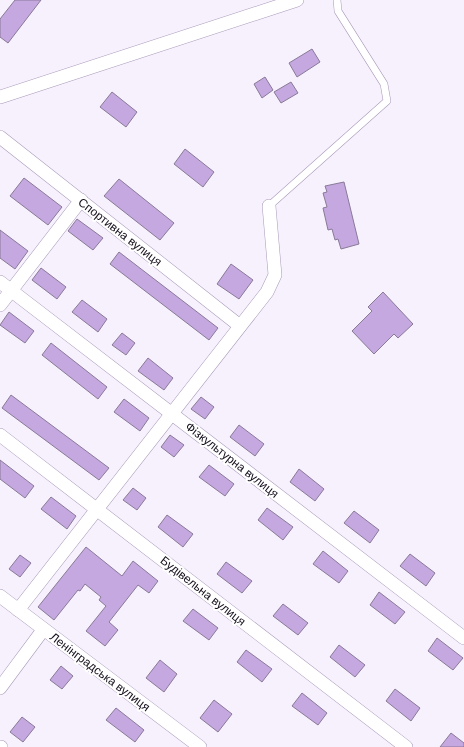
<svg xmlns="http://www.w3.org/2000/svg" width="464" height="747" font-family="'DM Sans',sans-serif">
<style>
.building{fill:#c5a8e0;stroke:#897a98}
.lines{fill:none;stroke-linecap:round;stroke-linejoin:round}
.lane-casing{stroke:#a999b8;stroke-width:8}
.street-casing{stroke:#a999b8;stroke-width:14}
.lane{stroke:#fff;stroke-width:7}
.street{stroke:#fff;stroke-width:13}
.labels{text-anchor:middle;stroke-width:4;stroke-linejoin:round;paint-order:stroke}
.street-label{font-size:12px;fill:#17111d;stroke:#fff}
</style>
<rect width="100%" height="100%" fill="#f7f1fe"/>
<g class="building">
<polygon points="15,0 41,0 8,43 0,37 0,19"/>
<polygon points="312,49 320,62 297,77 289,63"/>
<polygon points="265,77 273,90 262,98 254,84"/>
<polygon points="291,82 298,93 281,103 274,92"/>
<polygon points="112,92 137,112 126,127 100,107"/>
<polygon points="185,149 214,172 203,187 174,164"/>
<polygon points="24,178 62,207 48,225 10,196"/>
<polygon points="119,179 174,223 160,240 104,196"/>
<polygon points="344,182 359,244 341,249 338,239 335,240 332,229 328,230 323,208 327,207 323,193 327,192 325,186"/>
<polygon points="77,219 103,238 93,250 68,231"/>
<polygon points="0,230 28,251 15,269 0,258"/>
<polygon points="119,252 218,328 209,340 110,264"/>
<polygon points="231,264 253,280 239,299 217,284"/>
<polygon points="41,268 66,287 57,299 32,280"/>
<polygon points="383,292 413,324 398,338 394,334 374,354 352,331 372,311 368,307"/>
<polygon points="82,300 107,319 98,332 72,312"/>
<polygon points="9,312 34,331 25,343 0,325"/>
<polygon points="122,333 135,343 126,355 112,345"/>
<polygon points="51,343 107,387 98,399 42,355"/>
<polygon points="148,358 173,378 164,390 138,371"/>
<polygon points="11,395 109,468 99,480 2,408"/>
<polygon points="201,397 214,407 205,419 191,409"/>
<polygon points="124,399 149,418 140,431 114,412"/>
<polygon points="239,425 264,444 255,456 230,437"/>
<polygon points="170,435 184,445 174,457 161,447"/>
<polygon points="0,460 34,486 25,498 0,479"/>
<polygon points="209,465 234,484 225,496 199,477"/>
<polygon points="299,469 324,489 315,501 290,482"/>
<polygon points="133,488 146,498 137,510 123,500"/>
<polygon points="51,497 76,516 67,529 41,509"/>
<polygon points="267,508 293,527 283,540 258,520"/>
<polygon points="354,511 379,530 370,543 344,523"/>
<polygon points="167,515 193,534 183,547 158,527"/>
<polygon points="86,547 122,576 133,561 158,581 149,593 138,585 109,622 118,630 105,646 86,631 106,606 99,600 101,597 85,584 80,591 78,590 54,620 38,607"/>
<polygon points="323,551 348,571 339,583 313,564"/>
<polygon points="410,554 435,573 426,586 400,566"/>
<polygon points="20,555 31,563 20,577 9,569"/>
<polygon points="226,562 252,581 242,593 217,574"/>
<polygon points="379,592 405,612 395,624 370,605"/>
<polygon points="283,604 308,623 298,635 273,616"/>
<polygon points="193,609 218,628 209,640 183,621"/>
<polygon points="437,638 463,658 453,670 428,651"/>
<polygon points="339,645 365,665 355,677 330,657"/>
<polygon points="246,650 272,669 262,682 237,662"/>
<polygon points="160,660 177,674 164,692 146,678"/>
<polygon points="61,666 73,676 62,689 50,680"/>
<polygon points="395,689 420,708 411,721 386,701"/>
<polygon points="302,693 327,713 318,725 292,706"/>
<polygon points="214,700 232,714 218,732 200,718"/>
<polygon points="116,708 144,730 135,742 106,720"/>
<polygon points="22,717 35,727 23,742 10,732"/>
<polygon points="451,733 464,743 464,747 440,747"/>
</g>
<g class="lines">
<defs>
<polyline id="lane" points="269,206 387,101 384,84 338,11 337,0"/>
<g id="street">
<polyline points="0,97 297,0"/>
<polyline points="0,137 240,326"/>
<polyline points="0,282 464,638"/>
<polyline points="0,305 81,200"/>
<polyline points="0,435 406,747"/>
<polyline points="0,596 200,747"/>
<polyline points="18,610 267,292 275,275 269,206"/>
<polyline points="0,688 43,630"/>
<polyline points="0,747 1,747"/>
</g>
</defs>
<use href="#lane" class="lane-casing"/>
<use href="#street" class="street-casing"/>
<use href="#lane" class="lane"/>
<use href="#street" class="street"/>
</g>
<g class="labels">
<g class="street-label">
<text transform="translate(120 232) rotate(38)" y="4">Спортивна вулиця</text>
<text transform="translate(232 460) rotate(38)" y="4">Фiзкультурна вулиця</text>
<text transform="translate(203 591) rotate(38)" y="4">Будівельна вулиця</text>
<text transform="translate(100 672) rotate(37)" y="4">Ленінградська вулиця</text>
</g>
</g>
</svg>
